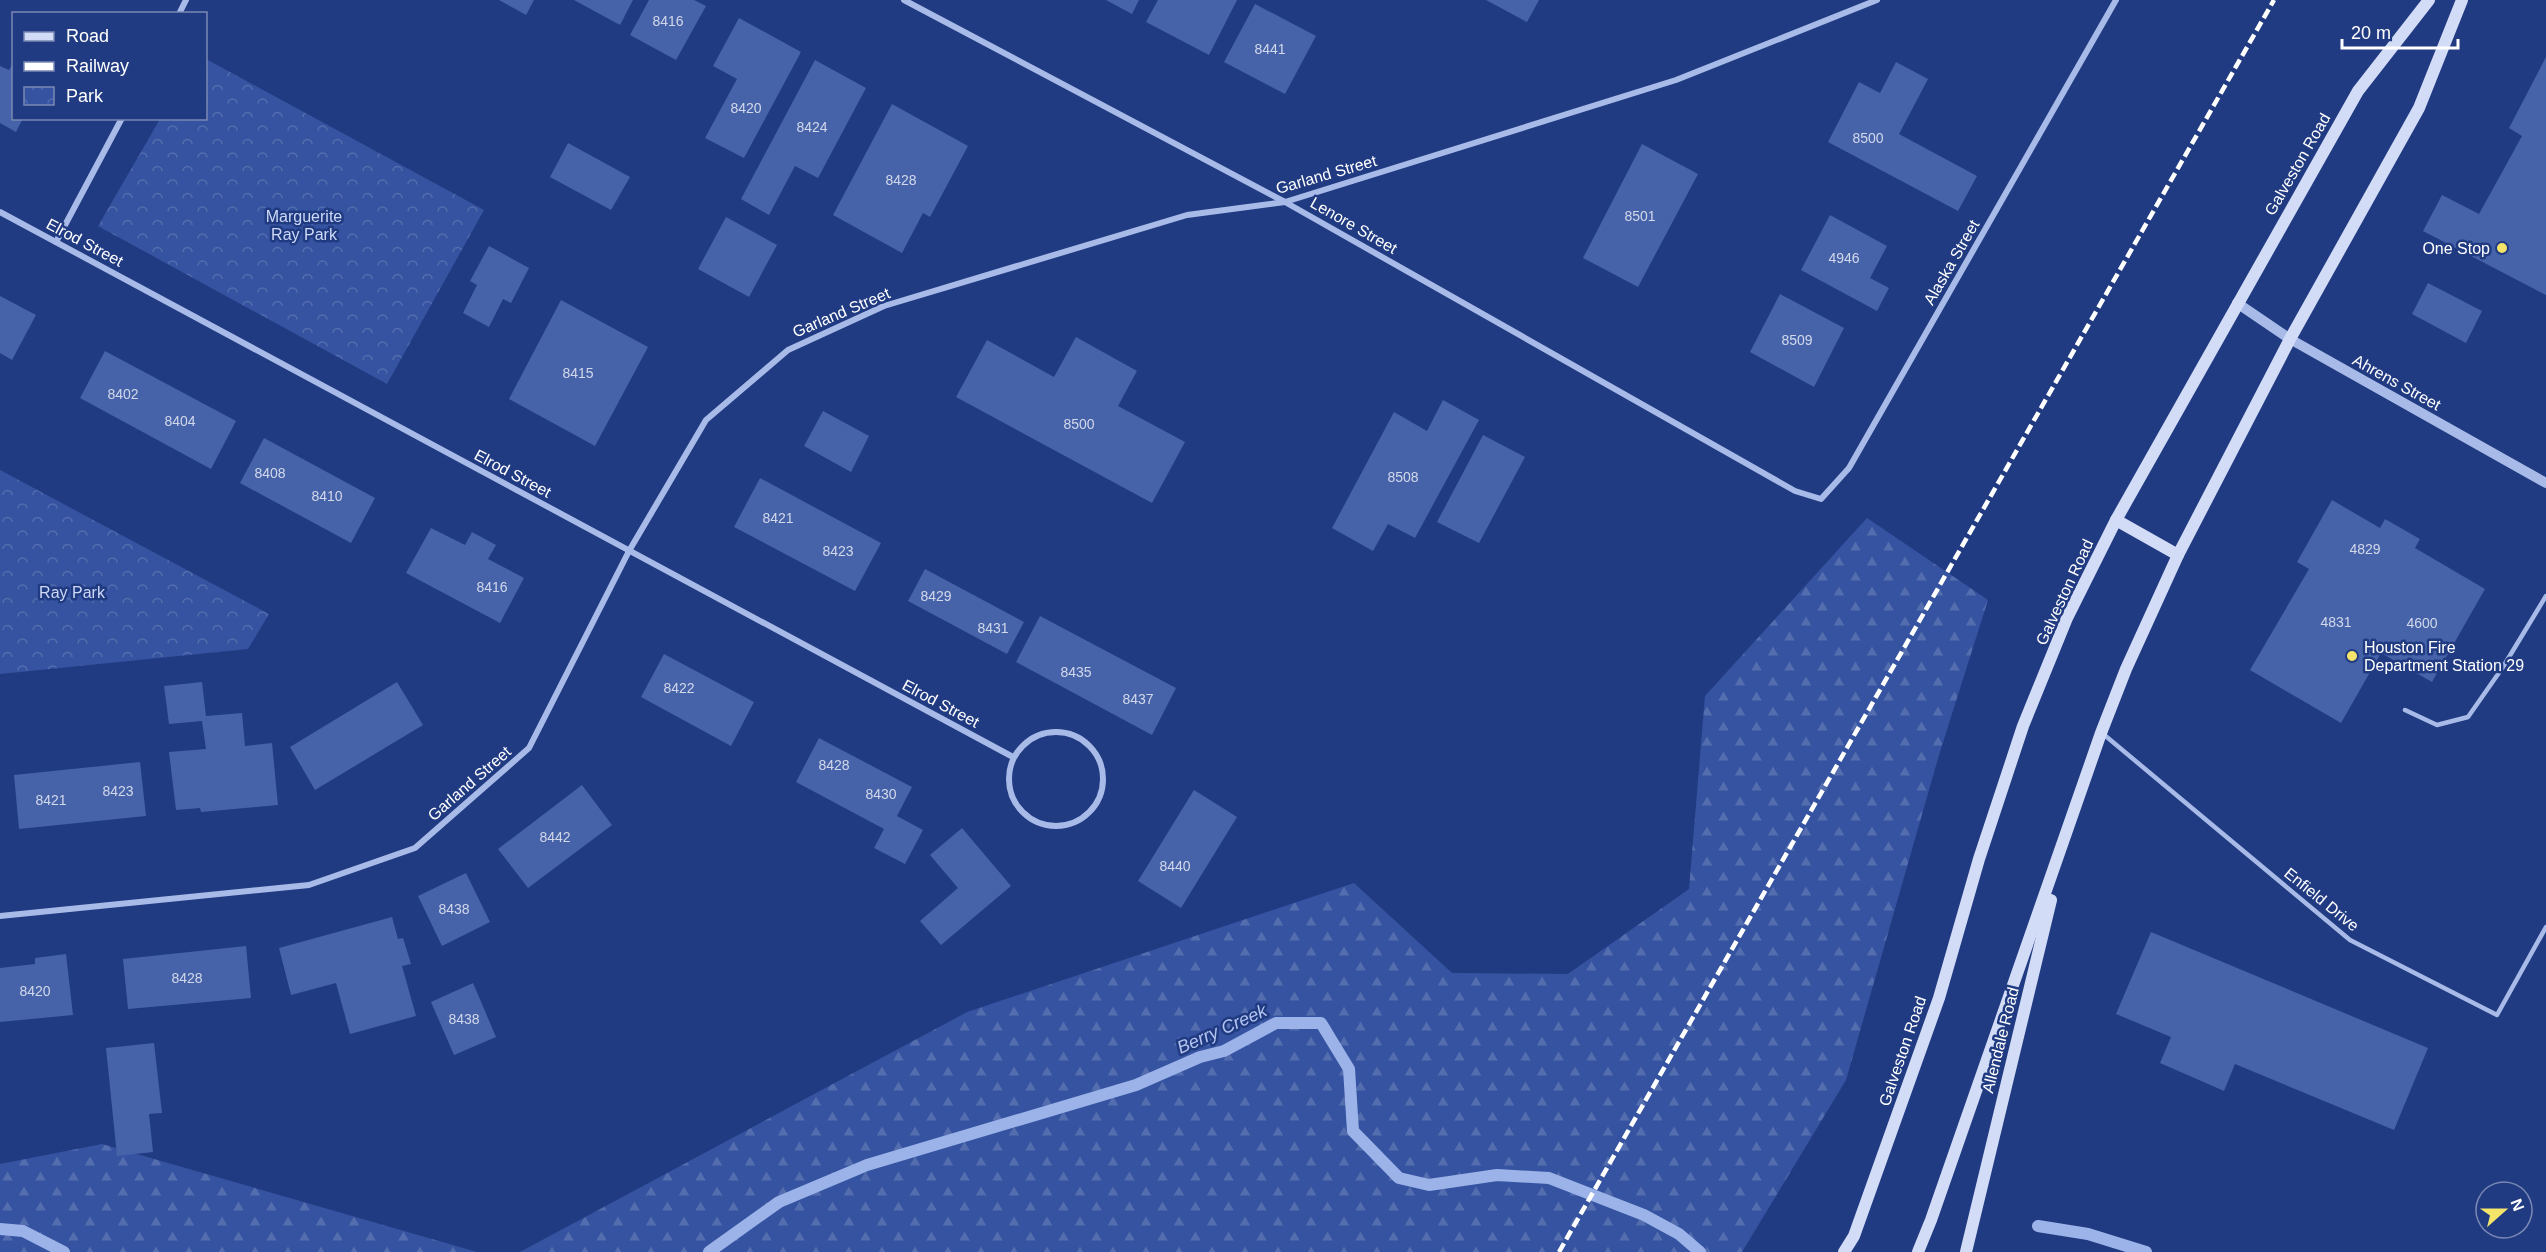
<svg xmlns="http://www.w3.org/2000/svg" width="2546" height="1252" font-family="Arial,sans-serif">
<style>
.forest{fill:url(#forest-firs)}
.park{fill:url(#park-crowns)}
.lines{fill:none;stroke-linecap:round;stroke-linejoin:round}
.stream{stroke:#9cb3e9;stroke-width:12}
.building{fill:#4662a9}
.service{stroke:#a8bbe8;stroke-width:4.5}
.minor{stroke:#a8bbe8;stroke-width:6}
.tertiary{stroke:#a8bbe8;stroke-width:10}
.secondary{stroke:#d3dcf7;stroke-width:12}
.rail{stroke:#fff;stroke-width:4.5;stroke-dasharray:10 4.5;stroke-linecap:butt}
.poi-dot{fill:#f4e46a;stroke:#213b82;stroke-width:2}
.labels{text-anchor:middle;stroke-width:5;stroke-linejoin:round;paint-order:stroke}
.number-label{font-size:14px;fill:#d1d8ea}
.street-label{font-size:16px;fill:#fff;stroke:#213b82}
.park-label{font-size:16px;fill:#ccd8f6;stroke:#213b82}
.poi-label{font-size:16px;fill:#fff;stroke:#213b82;text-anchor:end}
.water-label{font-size:18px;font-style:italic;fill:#b4c5f0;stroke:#213b82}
</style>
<defs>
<pattern id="forest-firs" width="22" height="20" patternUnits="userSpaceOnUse" patternTransform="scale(1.5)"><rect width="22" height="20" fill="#3553a0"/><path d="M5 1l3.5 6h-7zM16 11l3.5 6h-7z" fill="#536dae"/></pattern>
<pattern id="park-crowns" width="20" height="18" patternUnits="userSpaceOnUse" patternTransform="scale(1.5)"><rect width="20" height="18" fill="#3553a0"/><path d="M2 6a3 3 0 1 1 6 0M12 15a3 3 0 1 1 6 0" fill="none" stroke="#536dae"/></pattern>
</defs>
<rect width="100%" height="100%" fill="#213b82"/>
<g class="forest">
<polygon points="1867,518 1988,600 1939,755 1846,1080 1742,1252 520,1252 967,1012 1354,883 1452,973 1568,974 1689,889 1705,696"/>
<polygon points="102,1144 477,1252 0,1252 0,1164"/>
</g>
<g class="park">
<polygon points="206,59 484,210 387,384 98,226 160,119 206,118"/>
<polygon points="0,470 269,614 248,649 0,674"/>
</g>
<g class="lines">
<g class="stream">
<polyline points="2038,1226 2088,1234 2146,1252"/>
<polyline points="0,1229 23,1231 64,1252"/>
<polyline points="709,1252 779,1202 867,1165 1136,1085 1200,1057 1224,1051 1276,1023 1321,1023 1349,1069 1353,1131 1399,1178 1429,1185 1497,1175 1549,1178 1644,1215 1679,1234 1700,1252"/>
</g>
</g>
<g class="building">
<polygon points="499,0 534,0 526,15"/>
<polygon points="574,0 633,0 620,25"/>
<polygon points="649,0 694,0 706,6 676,60 630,35"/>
<polygon points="1106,0 1139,0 1132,14"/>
<polygon points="1158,0 1237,0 1209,55 1146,22"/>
<polygon points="1486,0 1539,0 1527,22"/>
<polygon points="1255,4 1316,36 1285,94 1224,62"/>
<polygon points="739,18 801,52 744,158 705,138 737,79 713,66"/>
<polygon points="2546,57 2546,295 2423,231 2442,195 2479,214 2522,136 2509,128"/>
<polygon points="815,60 866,88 818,178 795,166 769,215 741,199"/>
<polygon points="14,61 14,118 23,118 16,132 0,123 0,66 9,70"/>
<polygon points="1896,62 1928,79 1899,134 1977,176 1958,211 1828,142 1859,82 1880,93"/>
<polygon points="892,104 968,146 930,217 923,213 902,253 833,215"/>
<polygon points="568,143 630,177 611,210 550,177"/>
<polygon points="1642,144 1698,174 1638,287 1583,258"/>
<polygon points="1830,215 1887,246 1870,278 1889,288 1877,311 1801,270"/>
<polygon points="726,217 777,245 749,297 698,269"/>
<polygon points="489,246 529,268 511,303 503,299 489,327 463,313 477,285 470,281"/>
<polygon points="2428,283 2482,311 2466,343 2412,314"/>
<polygon points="1780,294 1844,328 1814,387 1750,352"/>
<polygon points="0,296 36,315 12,360 0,353"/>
<polygon points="561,300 648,347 595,446 509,399"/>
<polygon points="1076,337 1137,371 1118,406 1185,442 1152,503 956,397 987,340 1054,377"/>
<polygon points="105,351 236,421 211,469 80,398"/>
<polygon points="1443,400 1479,420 1415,538 1388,524 1373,551 1332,528 1394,412 1427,431"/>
<polygon points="823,411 869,436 851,472 804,446"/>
<polygon points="1483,435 1525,457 1479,543 1437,522"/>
<polygon points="264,438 375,498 351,543 240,483"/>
<polygon points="760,478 881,543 855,591 734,527"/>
<polygon points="2332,500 2380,528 2385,519 2420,539 2415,548 2485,589 2432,682 2381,653 2341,723 2250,670 2309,569 2297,562"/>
<polygon points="431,528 465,545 472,532 496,545 488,559 524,578 500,623 406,573"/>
<polygon points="925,569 1024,622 1007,654 908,601"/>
<polygon points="1040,616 1176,688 1152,735 1016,662"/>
<polygon points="664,654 754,702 731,746 641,697"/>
<polygon points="202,682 206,716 242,713 245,746 272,743 278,805 201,812 200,808 176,810 169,752 206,749 202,721 169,724 164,686"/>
<polygon points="397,682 423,725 315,790 290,747"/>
<polygon points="819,738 912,787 897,816 923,830 905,864 874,848 884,829 796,782"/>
<polygon points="140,762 146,816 19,829 14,775"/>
<polygon points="582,785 612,825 528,888 498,849"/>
<polygon points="1194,790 1237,817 1181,908 1138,881"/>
<polygon points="962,828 1011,886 941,945 920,921 958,888 930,855"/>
<polygon points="466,873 490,922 442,946 418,896"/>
<polygon points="392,917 398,939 403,938 411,964 402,966 416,1016 350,1034 336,983 291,995 279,948"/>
<polygon points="2151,932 2428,1048 2394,1130 2235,1064 2224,1091 2160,1063 2171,1037 2116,1014"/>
<polygon points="246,946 251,998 128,1009 123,959"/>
<polygon points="66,954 73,1015 0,1022 0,968 35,964 35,958"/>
<polygon points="473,983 496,1037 454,1055 431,1002"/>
<polygon points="154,1043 162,1113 149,1114 153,1152 117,1156 106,1048"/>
</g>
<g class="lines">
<g class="service">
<polyline points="2405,710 2437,725 2468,717 2503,667 2546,596"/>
<polyline points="2102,733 2350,940 2497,1015 2546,927"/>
</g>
<g class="minor">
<polyline points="904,0 1285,202 1795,491 1821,499 1849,468 2116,0"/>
<polyline points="179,14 186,0"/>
<polyline points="0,212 1013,757"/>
<polyline points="56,242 122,118"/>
<circle cx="1056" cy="779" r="47"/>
<polyline points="0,916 309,885 415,848 529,748 629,551 706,420 788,350 884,306 1187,215 1285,202 1676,80 1877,0"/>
</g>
<polyline class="tertiary" points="2237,303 2290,339 2546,483"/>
<g class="secondary">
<polyline points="2116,520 2178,555"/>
<polyline points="1844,1252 1854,1236 1939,998 1979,859 2023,726 2067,618 2116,520 2358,91 2429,0"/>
<polyline points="1918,1252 1931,1220 2101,733 2126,669 2178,555 2290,339 2419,108 2462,0"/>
<polyline points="1966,1252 2051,900"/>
</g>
<polyline class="rail" points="1559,1252 2274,0"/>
</g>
<g class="poi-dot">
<circle cx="2502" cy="248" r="6"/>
<circle cx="2352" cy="656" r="6"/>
</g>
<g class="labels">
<g class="number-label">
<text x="668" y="26">8416</text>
<text x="1270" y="54">8441</text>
<text x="746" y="113">8420</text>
<text x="812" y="132">8424</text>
<text x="1868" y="143">8500</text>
<text x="901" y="185">8428</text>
<text x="1640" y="221">8501</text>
<text x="1844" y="263">4946</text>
<text x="1797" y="345">8509</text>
<text x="578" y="378">8415</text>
<text x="123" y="399">8402</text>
<text x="180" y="426">8404</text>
<text x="1079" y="429">8500</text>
<text x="270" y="478">8408</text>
<text x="1403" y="482">8508</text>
<text x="327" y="501">8410</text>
<text x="778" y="523">8421</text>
<text x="2365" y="554">4829</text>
<text x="838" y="556">8423</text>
<text x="492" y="592">8416</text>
<text x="936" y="601">8429</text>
<text x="2336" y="627">4831</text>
<text x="2422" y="628">4600</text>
<text x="993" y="633">8431</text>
<text x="1076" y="677">8435</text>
<text x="679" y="693">8422</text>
<text x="1138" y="704">8437</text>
<text x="834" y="770">8428</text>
<text x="118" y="796">8423</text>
<text x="881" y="799">8430</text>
<text x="51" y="805">8421</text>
<text x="555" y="842">8442</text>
<text x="1175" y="871">8440</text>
<text x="454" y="914">8438</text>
<text x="187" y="983">8428</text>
<text x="35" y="996">8420</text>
<text x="464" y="1024">8438</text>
</g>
<g class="street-label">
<text transform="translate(2297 164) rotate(-60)" y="6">Galveston Road</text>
<text transform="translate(1326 174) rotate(-16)" y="6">Garland Street</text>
<text transform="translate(1354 225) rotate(30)" y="6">Lenore Street</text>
<text transform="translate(85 242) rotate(28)" y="6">Elrod Street</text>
<text transform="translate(1951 262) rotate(-60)" y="6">Alaska Street</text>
<text transform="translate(841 312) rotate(-23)" y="6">Garland Street</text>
<text transform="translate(2397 382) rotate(29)" y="6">Ahrens Street</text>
<text transform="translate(513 473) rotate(28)" y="6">Elrod Street</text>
<text transform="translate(2064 592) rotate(-65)" y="6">Galveston Road</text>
<text transform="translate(941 703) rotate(28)" y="6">Elrod Street</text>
<text transform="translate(469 783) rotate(-41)" y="6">Garland Street</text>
<text transform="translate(2322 899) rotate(39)" y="6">Enfield Drive</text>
<text transform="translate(2000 1040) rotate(-76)" y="6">Allendale Road</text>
<text transform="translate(1902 1051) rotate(-71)" y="6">Galveston Road</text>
</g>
<g class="park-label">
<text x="304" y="222">Marguerite<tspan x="304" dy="18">Ray Park</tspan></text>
<text x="72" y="598">Ray Park</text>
</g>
<g class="poi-label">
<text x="2490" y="254">One Stop</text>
<text x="2364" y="653" text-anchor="start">Houston Fire<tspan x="2364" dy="18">Department Station 29</tspan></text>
</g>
<g class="water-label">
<text transform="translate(1222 1029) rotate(-24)" y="6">Berry Creek</text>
</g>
</g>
<rect x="12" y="12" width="195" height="108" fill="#213b82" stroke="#7a89b4" stroke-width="1.5"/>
<rect x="24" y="32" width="30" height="9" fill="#d3dcf7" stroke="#7a89b4" stroke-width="1.5"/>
<text x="66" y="42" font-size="18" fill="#ffffff">Road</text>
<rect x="24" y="62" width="30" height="9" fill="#ffffff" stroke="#7a89b4" stroke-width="1.5"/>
<text x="66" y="72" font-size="18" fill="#ffffff">Railway</text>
<rect x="24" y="87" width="30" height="18" fill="url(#park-crowns)" stroke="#7a89b4" stroke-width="1.5"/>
<text x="66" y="102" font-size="18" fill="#ffffff">Park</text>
<g transform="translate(2504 1210) rotate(69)"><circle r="28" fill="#213b82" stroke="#7a89b4" stroke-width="1.5"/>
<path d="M0-4.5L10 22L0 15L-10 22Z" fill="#f4e46a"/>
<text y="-9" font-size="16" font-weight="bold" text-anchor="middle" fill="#ffffff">N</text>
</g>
<path d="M2342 39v9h116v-9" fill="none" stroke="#ffffff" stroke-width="3"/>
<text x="2351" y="39" font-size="18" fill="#ffffff" stroke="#213b82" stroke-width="4.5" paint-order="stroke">20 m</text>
</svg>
